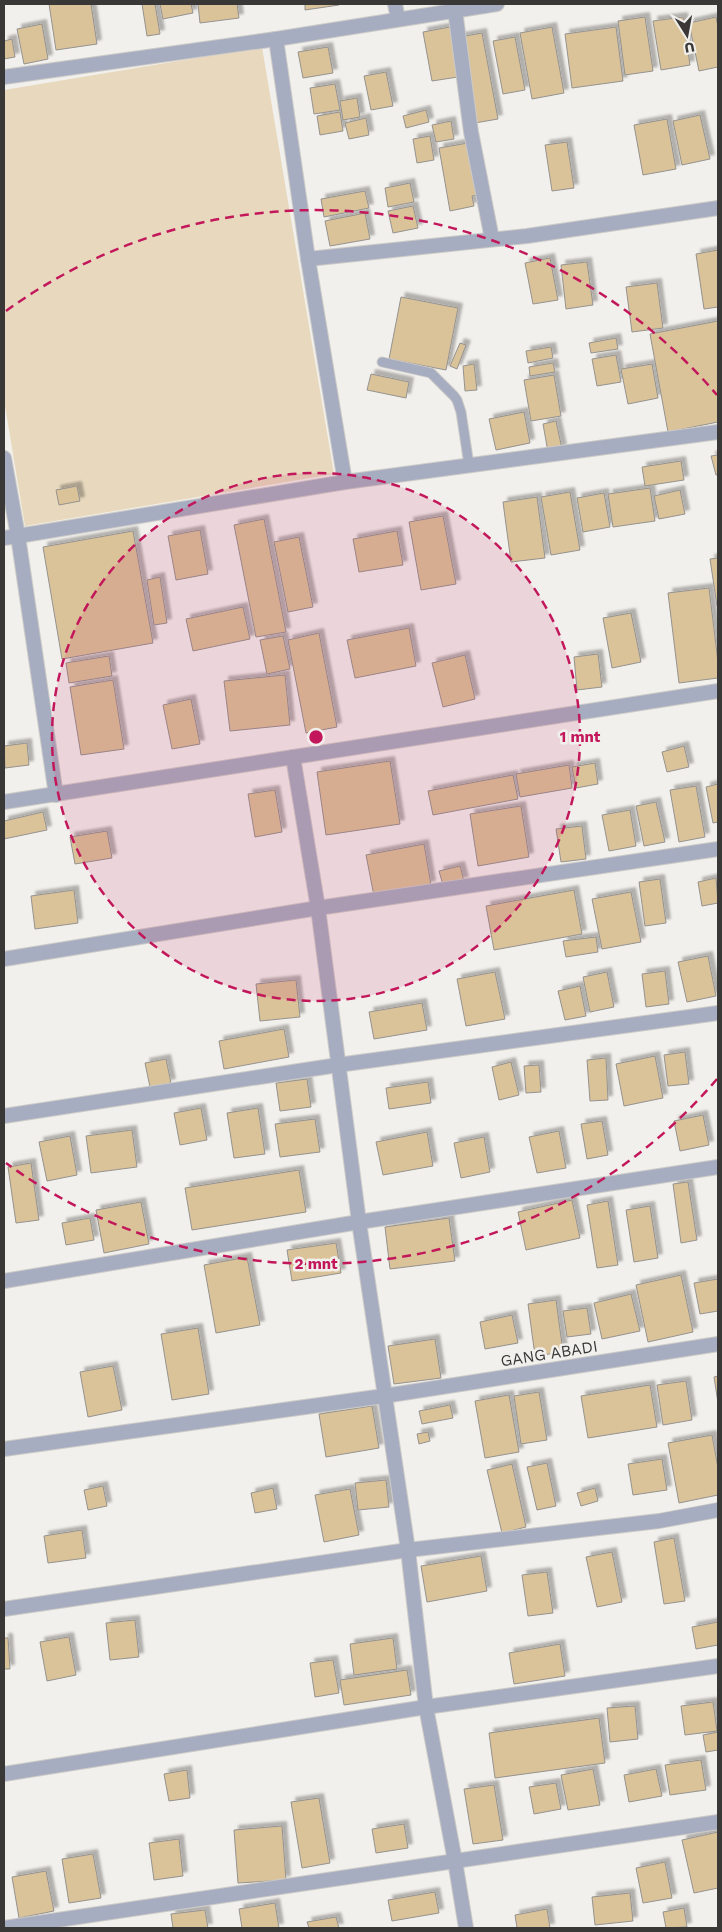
<svg xmlns="http://www.w3.org/2000/svg" width="722" height="1932" font-family="'Work Sans',sans-serif">
<style>
.green{fill:#e8d9be}
.building{fill:#dac299;stroke:#95928f;filter:url(#shadow)}
.lines{fill:none;stroke-linecap:round;stroke-linejoin:round}
.service-casing{stroke:#cdcbc8;stroke-width:11}
.minor-casing{stroke:#cdcbc8;stroke-width:16}
.service{stroke:#a7adc0;stroke-width:9}
.minor{stroke:#a7adc0;stroke-width:14}
.ring{fill:none;stroke:#c2185b;stroke-width:2.5;stroke-dasharray:9 6}
.labels{text-anchor:middle;stroke-width:5;stroke-linejoin:round;paint-order:stroke}
.street-label{font-size:16px;fill:#393837;stroke:#f2f0ec}
.centre{fill:#c2185b;stroke:#f2f0ec;stroke-width:2.5}
.ring-label{font-size:15px;text-anchor:middle;font-weight:bold;fill:#c2185b;stroke:#f2f0ec;stroke-width:5;stroke-linejoin:round;paint-order:stroke}
</style>
<defs>
<filter id="shadow"><feDropShadow dx="4.5" dy="-4.5" stdDeviation="1" flood-color="#0004"/></filter>
</defs>
<rect width="100%" height="100%" fill="#f2f0ec"/>
<polygon class="green" points="262,47 334,474 25,526 4,400 4,90"/>
<g class="building">
<polygon points="49,4 91,4 97,44 56,50"/>
<polygon points="142,4 155,4 160,34 147,36"/>
<polygon points="160,4 191,4 193,13 163,19"/>
<polygon points="198,4 237,4 239,18 200,23"/>
<polygon points="305,4 339,4 339,5 305,10"/>
<polygon points="645,17 653,71 625,75 618,21"/>
<polygon points="683,17 690,65 661,70 653,21"/>
<polygon points="716,17 718,27 718,67 699,71 689,23"/>
<polygon points="42,24 48,59 24,64 17,29"/>
<polygon points="450,27 458,77 432,81 423,32"/>
<polygon points="552,27 564,93 532,99 520,33"/>
<polygon points="616,27 623,81 572,88 565,34"/>
<polygon points="482,33 498,119 475,123 460,37"/>
<polygon points="515,37 525,90 503,94 493,41"/>
<polygon points="12,39 15,57 4,59 4,41"/>
<polygon points="328,47 333,73 303,78 298,52"/>
<polygon points="386,72 393,106 371,110 364,76"/>
<polygon points="335,84 340,110 314,114 310,88"/>
<polygon points="357,98 360,117 343,120 340,101"/>
<polygon points="426,110 429,122 406,128 403,116"/>
<polygon points="340,112 343,131 320,135 317,116"/>
<polygon points="700,115 710,159 682,165 673,121"/>
<polygon points="366,118 369,135 349,139 345,123"/>
<polygon points="667,119 676,169 643,175 634,125"/>
<polygon points="451,121 454,139 436,142 432,125"/>
<polygon points="430,136 434,160 417,163 413,139"/>
<polygon points="567,142 574,188 552,191 545,145"/>
<polygon points="468,143 478,195 472,196 474,206 450,211 439,148"/>
<polygon points="410,183 414,202 388,207 385,188"/>
<polygon points="365,191 369,208 324,217 321,199"/>
<polygon points="413,206 418,228 393,233 388,211"/>
<polygon points="365,213 370,239 330,246 325,221"/>
<polygon points="718,250 718,307 704,309 696,254"/>
<polygon points="550,258 558,300 533,304 525,263"/>
<polygon points="587,262 593,305 566,309 561,265"/>
<polygon points="657,283 663,328 632,332 626,287"/>
<polygon points="401,297 458,308 446,370 389,359"/>
<polygon points="718,321 718,422 668,432 650,334"/>
<polygon points="616,338 618,349 591,353 589,343"/>
<polygon points="460,343 466,345 457,369 450,366"/>
<polygon points="551,347 553,358 528,363 526,351"/>
<polygon points="616,355 621,382 597,386 592,359"/>
<polygon points="553,363 555,372 530,376 529,367"/>
<polygon points="474,364 477,390 465,391 463,366"/>
<polygon points="652,364 658,398 628,404 621,369"/>
<polygon points="371,374 409,382 406,398 367,390"/>
<polygon points="554,375 561,416 531,421 524,380"/>
<polygon points="524,412 530,443 496,450 489,419"/>
<polygon points="556,421 562,449 548,452 543,424"/>
<polygon points="718,455 718,475 716,475 711,456"/>
<polygon points="681,461 684,480 645,486 642,467"/>
<polygon points="77,486 80,501 59,505 56,490"/>
<polygon points="650,488 655,521 613,527 608,494"/>
<polygon points="680,490 685,514 659,519 654,496"/>
<polygon points="570,492 580,550 551,555 541,497"/>
<polygon points="604,493 610,527 583,532 577,498"/>
<polygon points="537,497 545,558 511,562 503,502"/>
<polygon points="443,516 456,584 421,590 409,522"/>
<polygon points="264,519 286,632 256,637 234,525"/>
<polygon points="200,530 208,574 176,580 168,536"/>
<polygon points="133,531 153,643 62,659 43,547"/>
<polygon points="397,531 403,565 359,572 353,539"/>
<polygon points="299,537 313,607 288,612 274,542"/>
<polygon points="718,558 718,606 717,606 710,559"/>
<polygon points="160,577 167,623 154,625 147,580"/>
<polygon points="709,588 718,662 718,678 679,683 668,593"/>
<polygon points="243,607 250,639 193,651 186,619"/>
<polygon points="631,613 641,662 612,668 603,618"/>
<polygon points="409,628 416,666 355,678 347,640"/>
<polygon points="319,633 337,727 306,733 288,640"/>
<polygon points="283,636 290,669 267,674 260,640"/>
<polygon points="598,654 602,687 577,690 574,657"/>
<polygon points="465,655 475,699 443,707 432,663"/>
<polygon points="109,656 112,676 69,683 66,663"/>
<polygon points="285,675 290,725 230,731 224,681"/>
<polygon points="113,680 124,749 81,755 70,687"/>
<polygon points="191,699 200,744 172,749 163,705"/>
<polygon points="27,743 29,765 5,768 4,746"/>
<polygon points="684,746 689,767 667,772 662,752"/>
<polygon points="390,761 400,824 326,835 317,772"/>
<polygon points="595,763 598,784 576,788 572,767"/>
<polygon points="569,765 572,788 520,797 516,774"/>
<polygon points="513,775 518,799 433,815 428,791"/>
<polygon points="718,784 718,822 713,823 706,787"/>
<polygon points="696,786 705,837 679,842 670,790"/>
<polygon points="275,790 282,832 255,837 248,794"/>
<polygon points="656,802 665,842 644,846 636,806"/>
<polygon points="521,806 529,857 478,866 470,814"/>
<polygon points="630,810 636,846 609,851 602,815"/>
<polygon points="43,812 47,830 4,839 4,821"/>
<polygon points="582,826 586,859 561,862 556,829"/>
<polygon points="107,831 112,858 75,864 70,837"/>
<polygon points="424,844 431,885 374,896 366,855"/>
<polygon points="460,866 464,881 443,885 439,871"/>
<polygon points="716,878 718,903 702,906 698,882"/>
<polygon points="660,879 666,923 645,926 639,882"/>
<polygon points="74,890 78,923 35,929 31,896"/>
<polygon points="574,890 582,934 494,950 486,906"/>
<polygon points="631,892 641,942 602,949 592,899"/>
<polygon points="596,937 598,952 566,957 563,941"/>
<polygon points="708,956 716,996 687,1002 678,962"/>
<polygon points="665,971 669,1004 646,1007 642,974"/>
<polygon points="495,972 505,1019 466,1026 457,979"/>
<polygon points="607,972 614,1007 590,1012 583,977"/>
<polygon points="296,980 300,1017 260,1021 256,984"/>
<polygon points="580,986 586,1016 565,1020 558,991"/>
<polygon points="422,1003 427,1030 374,1039 369,1012"/>
<polygon points="284,1029 289,1057 224,1069 219,1041"/>
<polygon points="685,1052 689,1084 668,1086 664,1055"/>
<polygon points="655,1056 663,1098 624,1106 616,1064"/>
<polygon points="606,1058 608,1100 590,1101 587,1060"/>
<polygon points="166,1059 171,1083 150,1087 145,1063"/>
<polygon points="511,1062 519,1095 499,1100 492,1067"/>
<polygon points="539,1065 541,1092 526,1093 524,1066"/>
<polygon points="307,1079 311,1107 280,1111 276,1083"/>
<polygon points="428,1082 431,1103 389,1109 386,1088"/>
<polygon points="201,1108 207,1140 180,1145 174,1113"/>
<polygon points="258,1108 265,1154 234,1158 227,1113"/>
<polygon points="703,1115 709,1145 680,1151 674,1121"/>
<polygon points="315,1119 320,1152 280,1157 275,1124"/>
<polygon points="602,1121 608,1155 587,1159 581,1124"/>
<polygon points="132,1130 137,1167 91,1173 86,1136"/>
<polygon points="559,1131 566,1168 537,1173 529,1137"/>
<polygon points="427,1132 433,1166 383,1175 376,1142"/>
<polygon points="70,1136 77,1175 47,1181 39,1142"/>
<polygon points="484,1137 490,1172 461,1178 454,1143"/>
<polygon points="31,1163 39,1220 16,1223 8,1167"/>
<polygon points="299,1170 306,1212 192,1230 185,1188"/>
<polygon points="688,1182 697,1240 681,1243 673,1184"/>
<polygon points="572,1200 580,1238 526,1250 518,1212"/>
<polygon points="608,1201 618,1265 597,1268 587,1205"/>
<polygon points="141,1202 149,1244 104,1253 96,1210"/>
<polygon points="650,1206 658,1258 634,1262 626,1210"/>
<polygon points="90,1218 94,1240 66,1245 62,1223"/>
<polygon points="449,1218 455,1261 390,1269 385,1227"/>
<polygon points="336,1243 341,1273 292,1281 287,1250"/>
<polygon points="247,1257 260,1325 216,1333 204,1265"/>
<polygon points="681,1275 693,1332 648,1342 636,1285"/>
<polygon points="718,1279 718,1311 700,1314 694,1283"/>
<polygon points="631,1294 640,1331 602,1339 594,1303"/>
<polygon points="556,1300 563,1352 535,1356 528,1304"/>
<polygon points="587,1308 591,1334 567,1337 563,1311"/>
<polygon points="512,1315 518,1343 485,1349 480,1322"/>
<polygon points="198,1328 209,1394 172,1400 161,1334"/>
<polygon points="435,1339 441,1378 394,1384 388,1346"/>
<polygon points="113,1366 122,1410 88,1417 80,1372"/>
<polygon points="718,1376 718,1403 714,1377"/>
<polygon points="686,1381 692,1420 663,1425 657,1385"/>
<polygon points="650,1385 657,1427 588,1438 581,1396"/>
<polygon points="539,1392 547,1440 521,1444 514,1396"/>
<polygon points="509,1395 519,1452 485,1458 475,1401"/>
<polygon points="450,1405 453,1418 422,1424 419,1411"/>
<polygon points="372,1406 379,1448 326,1457 319,1414"/>
<polygon points="428,1432 430,1441 419,1444 417,1434"/>
<polygon points="712,1435 718,1468 718,1495 679,1503 668,1443"/>
<polygon points="662,1459 667,1490 633,1495 628,1464"/>
<polygon points="547,1463 556,1506 537,1510 527,1467"/>
<polygon points="512,1464 526,1527 502,1533 487,1470"/>
<polygon points="386,1480 389,1507 358,1510 355,1483"/>
<polygon points="103,1486 107,1506 88,1510 84,1490"/>
<polygon points="273,1488 277,1509 255,1513 251,1493"/>
<polygon points="595,1488 598,1501 581,1506 577,1493"/>
<polygon points="350,1489 359,1535 324,1542 315,1495"/>
<polygon points="82,1530 86,1558 48,1563 44,1536"/>
<polygon points="674,1538 685,1601 664,1604 654,1542"/>
<polygon points="612,1552 622,1602 597,1607 586,1557"/>
<polygon points="481,1556 487,1591 427,1602 421,1566"/>
<polygon points="547,1572 553,1613 528,1616 522,1575"/>
<polygon points="135,1620 139,1657 110,1660 106,1623"/>
<polygon points="718,1622 718,1645 696,1649 692,1627"/>
<polygon points="69,1637 76,1675 47,1681 40,1642"/>
<polygon points="4,1638 8,1638 10,1669 4,1669"/>
<polygon points="393,1638 397,1669 354,1675 350,1644"/>
<polygon points="560,1644 565,1676 514,1684 509,1653"/>
<polygon points="333,1660 339,1693 315,1697 310,1663"/>
<polygon points="407,1670 411,1695 344,1705 340,1680"/>
<polygon points="713,1702 717,1731 685,1735 681,1706"/>
<polygon points="635,1706 638,1739 610,1742 607,1708"/>
<polygon points="599,1718 605,1763 495,1778 489,1733"/>
<polygon points="718,1732 718,1750 706,1752 703,1735"/>
<polygon points="701,1760 706,1790 670,1795 665,1765"/>
<polygon points="593,1769 600,1805 568,1810 561,1775"/>
<polygon points="656,1769 662,1796 629,1802 624,1775"/>
<polygon points="187,1770 190,1798 169,1801 164,1774"/>
<polygon points="556,1783 561,1809 534,1814 529,1787"/>
<polygon points="494,1785 503,1840 473,1844 464,1789"/>
<polygon points="319,1798 330,1863 302,1868 291,1802"/>
<polygon points="404,1824 408,1848 376,1853 372,1829"/>
<polygon points="282,1826 286,1880 238,1883 234,1830"/>
<polygon points="718,1832 718,1888 694,1893 682,1840"/>
<polygon points="179,1839 183,1876 154,1880 149,1843"/>
<polygon points="93,1854 101,1898 69,1903 62,1859"/>
<polygon points="665,1862 672,1898 643,1903 636,1868"/>
<polygon points="46,1871 54,1911 19,1918 12,1877"/>
<polygon points="435,1892 439,1913 392,1921 388,1900"/>
<polygon points="630,1893 633,1921 595,1925 592,1897"/>
<polygon points="275,1903 279,1928 242,1928 239,1909"/>
<polygon points="684,1908 687,1927 666,1928 663,1912"/>
<polygon points="547,1909 550,1928 517,1928 515,1915"/>
<polygon points="205,1910 208,1928 173,1928 171,1914"/>
<polygon points="336,1917 339,1928 309,1928 307,1922"/>
</g>
<g class="lines">
<defs>
<polyline id="service" points="382,362 431,373 454,396 457,400 461,412 469,465"/>
<g id="minor">
<polyline points="395,4 398,19"/>
<polyline points="455,10 471,132 492,239"/>
<polyline points="276,39 308,259 345,482"/>
<polyline points="4,77 276,39 497,4"/>
<polyline points="308,259 527,236 718,208"/>
<polyline points="4,458 18,536 345,482 718,432"/>
<polyline points="4,538 18,536 56,795"/>
<polyline points="293,757 318,908 359,1222 408,1550 426,1707 455,1861 466,1928"/>
<polyline points="4,802 718,691"/>
<polyline points="4,959 318,908 718,849"/>
<polyline points="4,1116 338,1065 718,1013"/>
<polyline points="4,1281 359,1222 718,1167"/>
<polyline points="4,1449 384,1396 718,1344"/>
<polyline points="4,1609 408,1550 659,1521 718,1510"/>
<polyline points="4,1774 426,1707 718,1666"/>
<polyline points="4,1928 718,1822"/>
</g>
</defs>
<use href="#service" class="service-casing"/>
<use href="#minor" class="minor-casing"/>
<use href="#service" class="service"/>
<use href="#minor" class="minor"/>
</g>
<circle cx="316" cy="737" r="264" fill="#c2185b" fill-opacity=".12"/>
<g class="ring">
<circle cx="316" cy="737" r="264"/>
<path d="M717 1079A527 527 0 0 1 6 1163M6 311A527 527 0 0 1 717 395"/>
</g>
<g class="labels">
<g class="street-label">
<text transform="translate(549 1353) rotate(-9)" y="6">GANG ABADI</text>
</g>
</g>
<circle cx="316" cy="737" r="8" class="centre"/>
<g class="ring-label">
<text x="580" y="742">1 mnt</text>
<text x="316" y="1269">2 mnt</text>
</g>
<rect width="722" height="1932" fill="none" stroke="#393837" stroke-width="10"/>
<g transform="translate(687 35) rotate(169)" stroke="#f2f0ec" stroke-width="4" paint-order="stroke">
<path d="M0-4L9 19L0 12L-9 19Z" fill="#393837"/>
<text y="-8" font-size="14" font-weight="bold" text-anchor="middle" fill="#393837">U</text>
</g>
</svg>
